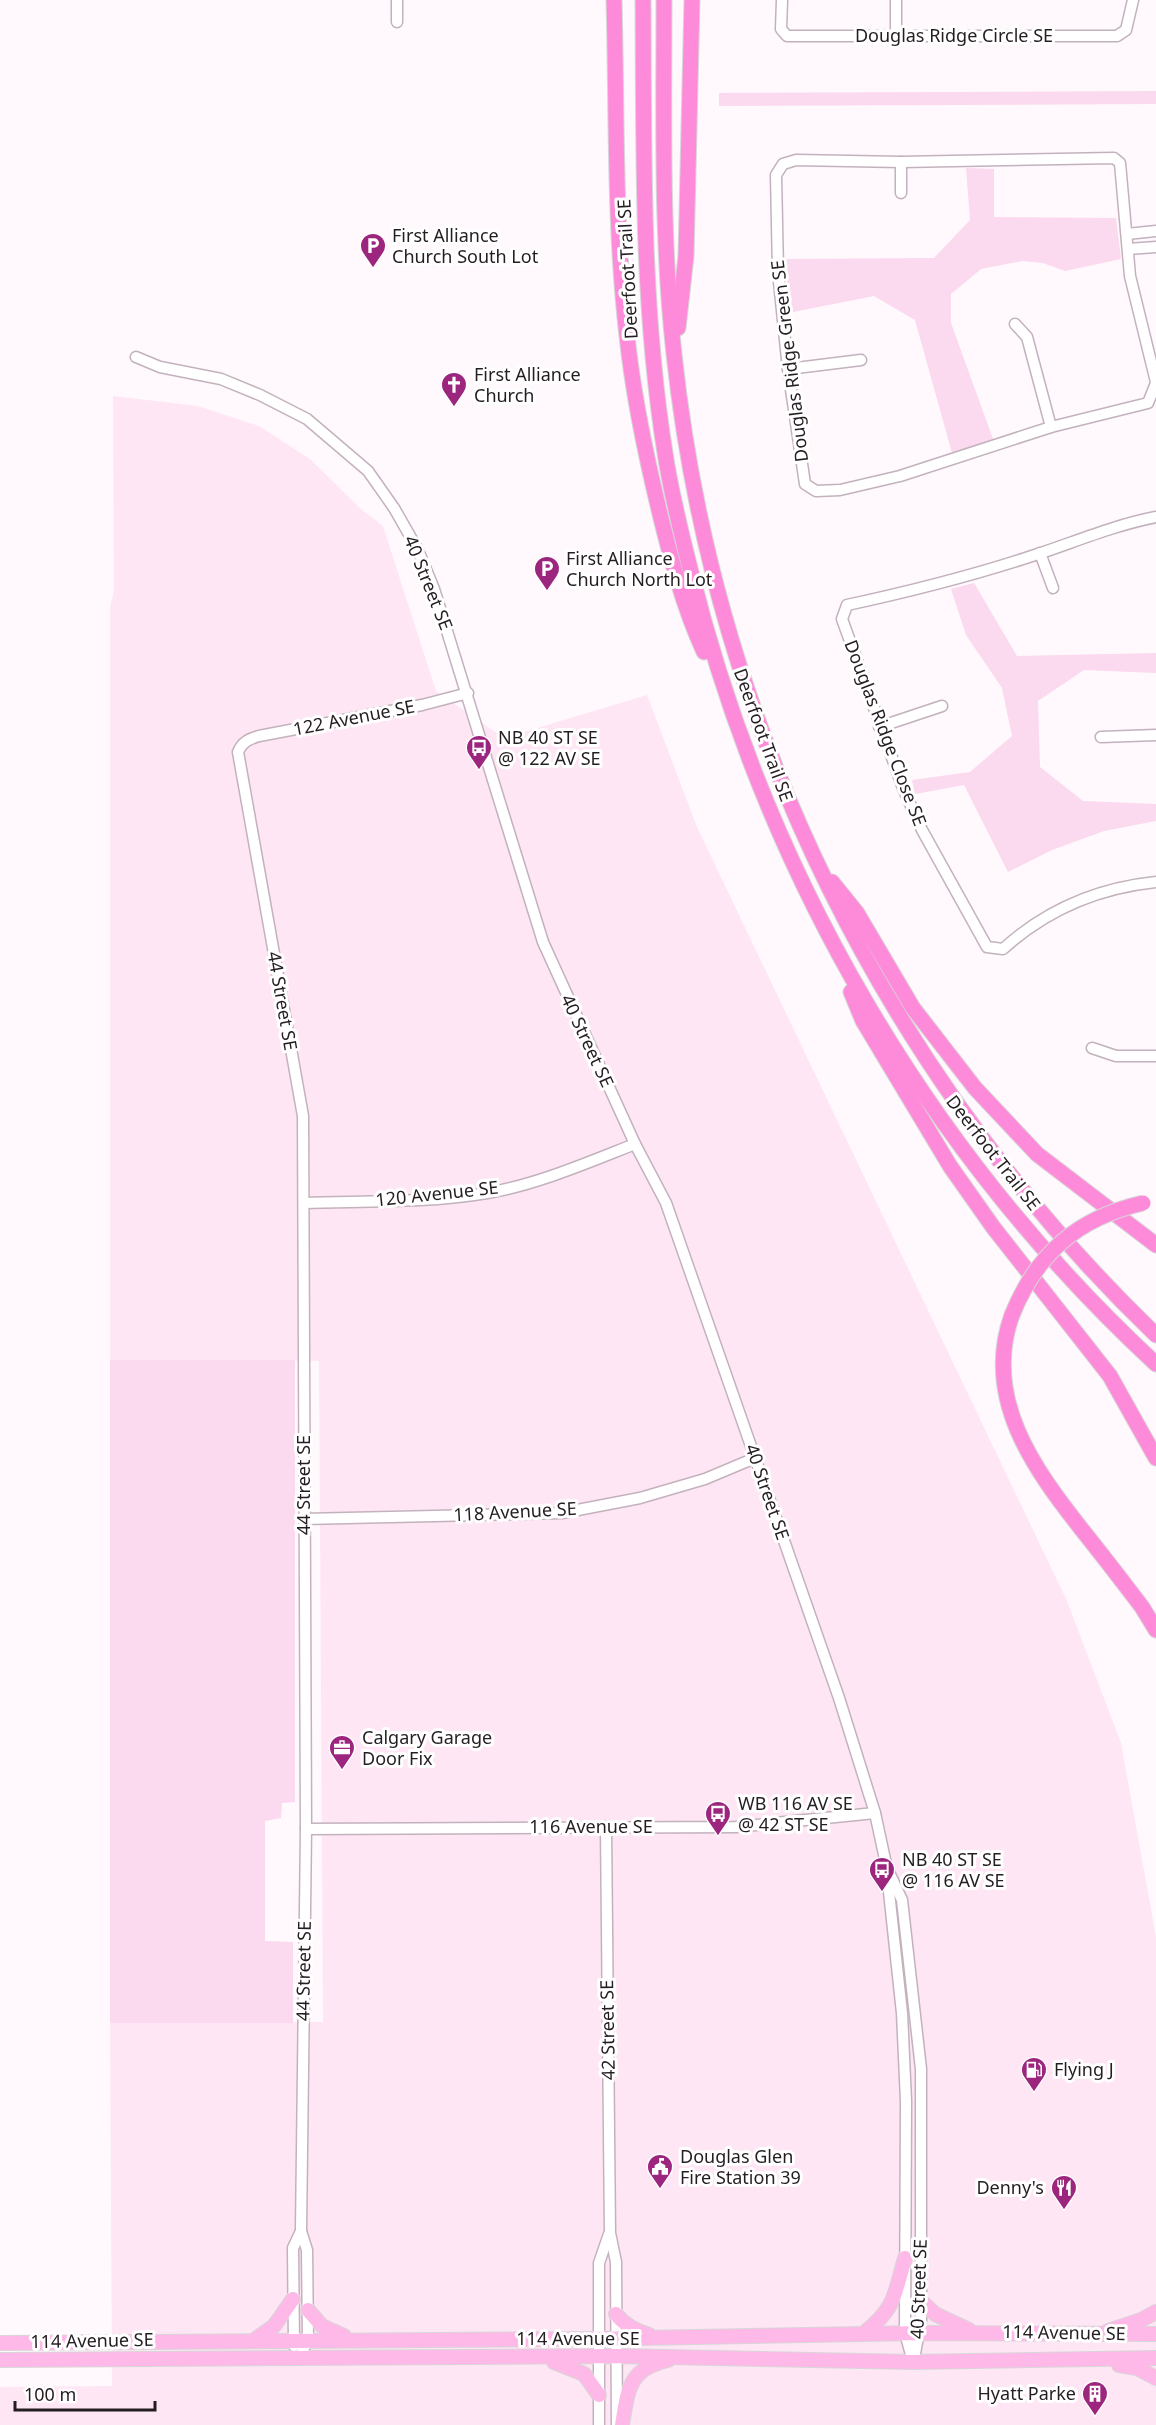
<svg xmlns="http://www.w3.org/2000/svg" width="1156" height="2425" font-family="'Noto Sans',sans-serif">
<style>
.built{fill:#ffe6f5}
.green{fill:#fbd9ee}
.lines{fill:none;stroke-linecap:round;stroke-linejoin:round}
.minor-casing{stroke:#c3b2bd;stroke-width:13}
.major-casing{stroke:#d8d6d7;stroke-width:16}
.highway-casing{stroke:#d8d6d7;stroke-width:17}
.minor{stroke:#fff;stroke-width:10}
.major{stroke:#feb9e9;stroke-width:14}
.highway{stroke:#fe8bda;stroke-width:15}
.highway-bridge-casing{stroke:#d8d6d7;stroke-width:17;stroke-linecap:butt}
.highway-bridge{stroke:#fe8bda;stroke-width:15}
.labels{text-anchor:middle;stroke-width:6;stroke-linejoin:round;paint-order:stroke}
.street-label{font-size:18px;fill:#241d21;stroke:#fff}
.poi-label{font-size:18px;fill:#241d21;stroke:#fff;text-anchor:start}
</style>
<rect width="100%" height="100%" fill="#fff8fc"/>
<polygon class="built" points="113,396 198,406 259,426 310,459 362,510 383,526 436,691 504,738 647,695 697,827 1067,1601 1121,1743 1156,1937 1156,2425 0,2425 0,2387 112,2386 110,2023 323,2022 319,1361 110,1360 110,607 114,591"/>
<g class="green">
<polygon points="1156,91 1156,104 719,106 719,93"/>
<polygon points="966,168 994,169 994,217 1116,218 1121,259 1065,271 1043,263 1022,261 981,269 951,294 951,323 993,439 952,453 915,320 874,296 788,313 786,259 934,258 970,220"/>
<polygon points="974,583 1017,656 1156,653 1156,673 1084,670 1038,701 1040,767 1083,801 1156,804 1156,821 1104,831 1052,850 1008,872 964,785 915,794 912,780 970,772 1012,736 1002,688 966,635 951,589"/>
<polygon points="110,1360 295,1360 295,1802 282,1803 281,1818 265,1821 265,1941 293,1942 293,2023 110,2023"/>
</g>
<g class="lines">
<defs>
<g id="minor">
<polyline points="397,0 397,22"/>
<polyline points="782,0 781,29 787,36 1117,36 1126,30 1133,0"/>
<polyline points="896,36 896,0"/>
<polyline points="901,162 901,193"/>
<polyline points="1127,234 1156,231"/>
<polyline points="1128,249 1156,247"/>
<polyline points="1015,324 1027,337 1051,427"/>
<polyline points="136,357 160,367 221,379 260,395 307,419 368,471 394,508 418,550 434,589 543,942 635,1144 666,1203 839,1698 875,1813 886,1864 902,2013 906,2101 905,2333 913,2362"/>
<polyline points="788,369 861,360"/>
<polyline points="1156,382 1130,276 1120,163 1114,158 901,162 796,160 783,164 776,175 778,272 788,369 805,484 816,491 840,490 900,476 1051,427 1148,403 1156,383"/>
<path d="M1156 517C1115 525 1077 541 1038 554 975 575 912 591 847 605L842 619 903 788 922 830 987 947 1003 949C1046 910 1098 888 1156 882"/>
<polyline points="1040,553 1053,588"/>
<polyline points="879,727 942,706"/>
<polyline points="1101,737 1156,735"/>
<polyline points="1092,1048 1116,1056 1156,1056"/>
<path d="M304 1203C365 1201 428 1203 487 1193 536 1185 589 1162 635 1144"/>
<polyline points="304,1519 562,1513 640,1498 705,1479 755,1458"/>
<polyline points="606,1827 610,2233 616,2262 617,2425"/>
<polyline points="306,1829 736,1827 875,1813"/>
<polyline points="888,1870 902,1900 921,2069 921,2320 914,2359"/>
<polyline points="294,2346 293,2248 301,2231"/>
<path d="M299 2358 308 2340 307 2250 301 2231 306 1829 303 1116 238 752C242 742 249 739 259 736L422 705 468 693"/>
<polyline points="599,2425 599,2263 609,2234"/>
</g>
<g id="major">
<polyline points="920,2300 935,2314 969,2330"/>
<polyline points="308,2310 322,2326 344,2336"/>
<path d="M616 2314C624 2325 636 2331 649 2335"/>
<polyline points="1108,2331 1141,2320 1156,2312"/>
<path d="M863 2334C896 2308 894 2296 905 2258"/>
<polyline points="256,2339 274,2326 293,2299"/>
<polyline points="0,2343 585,2339 921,2333 1156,2334"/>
<polyline points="0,2360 617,2356 913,2362 1156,2358"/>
<polyline points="554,2362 584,2374 599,2395"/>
<polyline points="1119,2365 1137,2368 1156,2378"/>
<path d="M622 2425C628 2390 628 2369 668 2360"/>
</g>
<g id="highway">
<path d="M614 0C617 111 614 225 627 336 633 394 645 452 659 510 671 559 683 606 704 652"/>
<path d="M643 0C644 152 641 303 665 453 671 493 681 533 691 572 766 874 927 1152 1156 1364"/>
<path d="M664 0C664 118 661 237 674 354 714 728 886 1075 1156 1335"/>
<polyline points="678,328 686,256 692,0"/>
<polyline points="832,882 857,913 913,1008 975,1088 1037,1154 1156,1245"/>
<polyline points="851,992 863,1021 950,1166 993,1227 1110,1376 1156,1458"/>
<path d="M1012 1315C982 1398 1034 1469 1083 1531 1103 1556 1123 1582 1142 1607L1156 1630"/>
</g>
</defs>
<use href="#minor" class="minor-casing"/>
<use href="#major" class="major-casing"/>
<use href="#highway" class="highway-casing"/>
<use href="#minor" class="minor"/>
<use href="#major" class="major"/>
<use href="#highway" class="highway"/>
<defs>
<path id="highway-bridge" d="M1012 1315C1037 1253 1078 1218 1143 1203"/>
</defs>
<use href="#highway-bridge" class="highway-bridge-casing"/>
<use href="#highway-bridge" class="highway-bridge"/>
</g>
<defs>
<symbol id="parking-pin" viewBox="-11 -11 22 30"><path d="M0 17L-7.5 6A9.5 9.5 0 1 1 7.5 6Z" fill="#9c257e" stroke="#fff"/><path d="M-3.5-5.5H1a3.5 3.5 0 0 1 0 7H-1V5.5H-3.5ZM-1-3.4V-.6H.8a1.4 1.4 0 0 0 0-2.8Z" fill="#fff"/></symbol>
<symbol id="church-pin" viewBox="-11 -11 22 30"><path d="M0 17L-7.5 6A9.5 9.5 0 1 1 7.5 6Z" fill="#9c257e" stroke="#fff"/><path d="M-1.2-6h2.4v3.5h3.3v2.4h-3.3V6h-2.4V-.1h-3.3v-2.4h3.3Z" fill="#fff"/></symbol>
<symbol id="bus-pin" viewBox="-11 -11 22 30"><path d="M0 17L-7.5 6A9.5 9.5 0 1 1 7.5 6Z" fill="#9c257e" stroke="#fff"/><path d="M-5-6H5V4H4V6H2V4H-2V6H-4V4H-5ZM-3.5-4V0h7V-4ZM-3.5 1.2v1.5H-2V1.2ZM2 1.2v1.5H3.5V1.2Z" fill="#fff"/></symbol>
<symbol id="office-pin" viewBox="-11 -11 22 30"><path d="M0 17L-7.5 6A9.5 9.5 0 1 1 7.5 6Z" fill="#9c257e" stroke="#fff"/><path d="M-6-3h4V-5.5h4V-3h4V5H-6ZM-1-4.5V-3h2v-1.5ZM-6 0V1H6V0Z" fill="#fff"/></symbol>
<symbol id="fuel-pin" viewBox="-11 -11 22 30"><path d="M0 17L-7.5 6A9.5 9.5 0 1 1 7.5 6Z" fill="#9c257e" stroke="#fff"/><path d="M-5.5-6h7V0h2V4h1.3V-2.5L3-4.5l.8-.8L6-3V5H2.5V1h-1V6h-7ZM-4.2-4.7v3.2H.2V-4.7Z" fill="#fff"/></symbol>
<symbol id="civic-pin" viewBox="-11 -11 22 30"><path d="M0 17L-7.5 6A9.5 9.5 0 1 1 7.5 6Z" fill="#9c257e" stroke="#fff"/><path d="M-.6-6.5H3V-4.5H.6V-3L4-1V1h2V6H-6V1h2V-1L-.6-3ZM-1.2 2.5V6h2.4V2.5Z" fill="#fff"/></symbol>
<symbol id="restaurant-pin" viewBox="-11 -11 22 30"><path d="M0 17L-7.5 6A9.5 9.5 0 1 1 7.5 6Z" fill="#9c257e" stroke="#fff"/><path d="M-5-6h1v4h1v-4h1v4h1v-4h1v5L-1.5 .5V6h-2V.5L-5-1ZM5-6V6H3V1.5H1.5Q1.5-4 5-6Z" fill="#fff"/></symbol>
<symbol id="building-pin" viewBox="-11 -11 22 30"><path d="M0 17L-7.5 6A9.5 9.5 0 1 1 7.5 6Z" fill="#9c257e" stroke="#fff"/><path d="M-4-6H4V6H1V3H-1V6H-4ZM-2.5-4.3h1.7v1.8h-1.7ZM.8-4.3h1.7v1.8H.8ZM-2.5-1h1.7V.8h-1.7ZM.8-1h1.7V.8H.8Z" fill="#fff"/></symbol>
</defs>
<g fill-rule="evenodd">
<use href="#parking-pin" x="358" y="231" width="30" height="40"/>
<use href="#church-pin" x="439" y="370" width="30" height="40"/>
<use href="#parking-pin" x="532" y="554" width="30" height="40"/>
<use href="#bus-pin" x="464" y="733" width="30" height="40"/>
<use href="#office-pin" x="327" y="1733" width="30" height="40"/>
<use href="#bus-pin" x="703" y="1799" width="30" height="40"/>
<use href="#bus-pin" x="867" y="1855" width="30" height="40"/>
<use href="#fuel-pin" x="1019" y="2055" width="30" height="40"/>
<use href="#civic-pin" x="645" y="2152" width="30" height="40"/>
<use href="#restaurant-pin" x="1049" y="2173" width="30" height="40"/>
<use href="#building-pin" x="1080" y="2379" width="30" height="40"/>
</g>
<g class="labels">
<g class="street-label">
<text x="954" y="42">Douglas Ridge Circle SE</text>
<text transform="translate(628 269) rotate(-93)" y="6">Deerfoot Trail SE</text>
<text transform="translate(790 361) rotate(-97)" y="6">Douglas Ridge Green SE</text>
<text transform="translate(428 583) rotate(68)" y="6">40 Street SE</text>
<text transform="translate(354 718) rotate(-11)" y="6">122 Avenue SE</text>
<text transform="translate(885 733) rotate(69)" y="6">Douglas Ridge Close SE</text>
<text transform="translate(763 735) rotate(70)" y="6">Deerfoot Trail SE</text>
<text transform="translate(282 1001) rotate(80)" y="6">44 Street SE</text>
<text transform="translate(587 1041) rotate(65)" y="6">40 Street SE</text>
<text transform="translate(993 1153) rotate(52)" y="6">Deerfoot Trail SE</text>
<text transform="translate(437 1194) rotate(-6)" y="6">120 Avenue SE</text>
<text transform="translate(304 1485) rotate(-90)" y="6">44 Street SE</text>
<text transform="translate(767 1492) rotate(71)" y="6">40 Street SE</text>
<text transform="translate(515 1512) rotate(-3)" y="6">118 Avenue SE</text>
<text x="591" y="1833">116 Avenue SE</text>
<text transform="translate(304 1971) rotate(-89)" y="6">44 Street SE</text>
<text transform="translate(608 2030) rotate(-91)" y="6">42 Street SE</text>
<text transform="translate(919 2289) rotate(-88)" y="6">40 Street SE</text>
<text transform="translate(1064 2333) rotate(1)" y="6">114 Avenue SE</text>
<text x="578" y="2345">114 Avenue SE</text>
<text transform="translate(92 2341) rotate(-1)" y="6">114 Avenue SE</text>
</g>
<g class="poi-label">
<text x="392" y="242">First Alliance<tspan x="392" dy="21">Church South Lot</tspan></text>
<text x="474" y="381">First Alliance<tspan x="474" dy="21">Church</tspan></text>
<text x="566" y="565">First Alliance<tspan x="566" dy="21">Church North Lot</tspan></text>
<text x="498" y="744">NB 40 ST SE<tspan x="498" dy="21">@ 122 AV SE</tspan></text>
<text x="362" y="1744">Calgary Garage<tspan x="362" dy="21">Door Fix</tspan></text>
<text x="738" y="1810">WB 116 AV SE<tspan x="738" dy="21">@ 42 ST SE</tspan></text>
<text x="902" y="1866">NB 40 ST SE<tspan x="902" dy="21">@ 116 AV SE</tspan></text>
<text x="1054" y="2076">Flying J</text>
<text x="680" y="2163">Douglas Glen<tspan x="680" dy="21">Fire Station 39</tspan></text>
<text x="1044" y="2194" text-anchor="end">Denny's</text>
<text x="1076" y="2400" text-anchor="end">Hyatt Parke</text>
</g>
</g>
<path d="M15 2401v9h140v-9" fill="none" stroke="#241d21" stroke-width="3"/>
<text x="24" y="2401" font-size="18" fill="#241d21" stroke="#ffffff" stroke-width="4.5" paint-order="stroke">100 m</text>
</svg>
